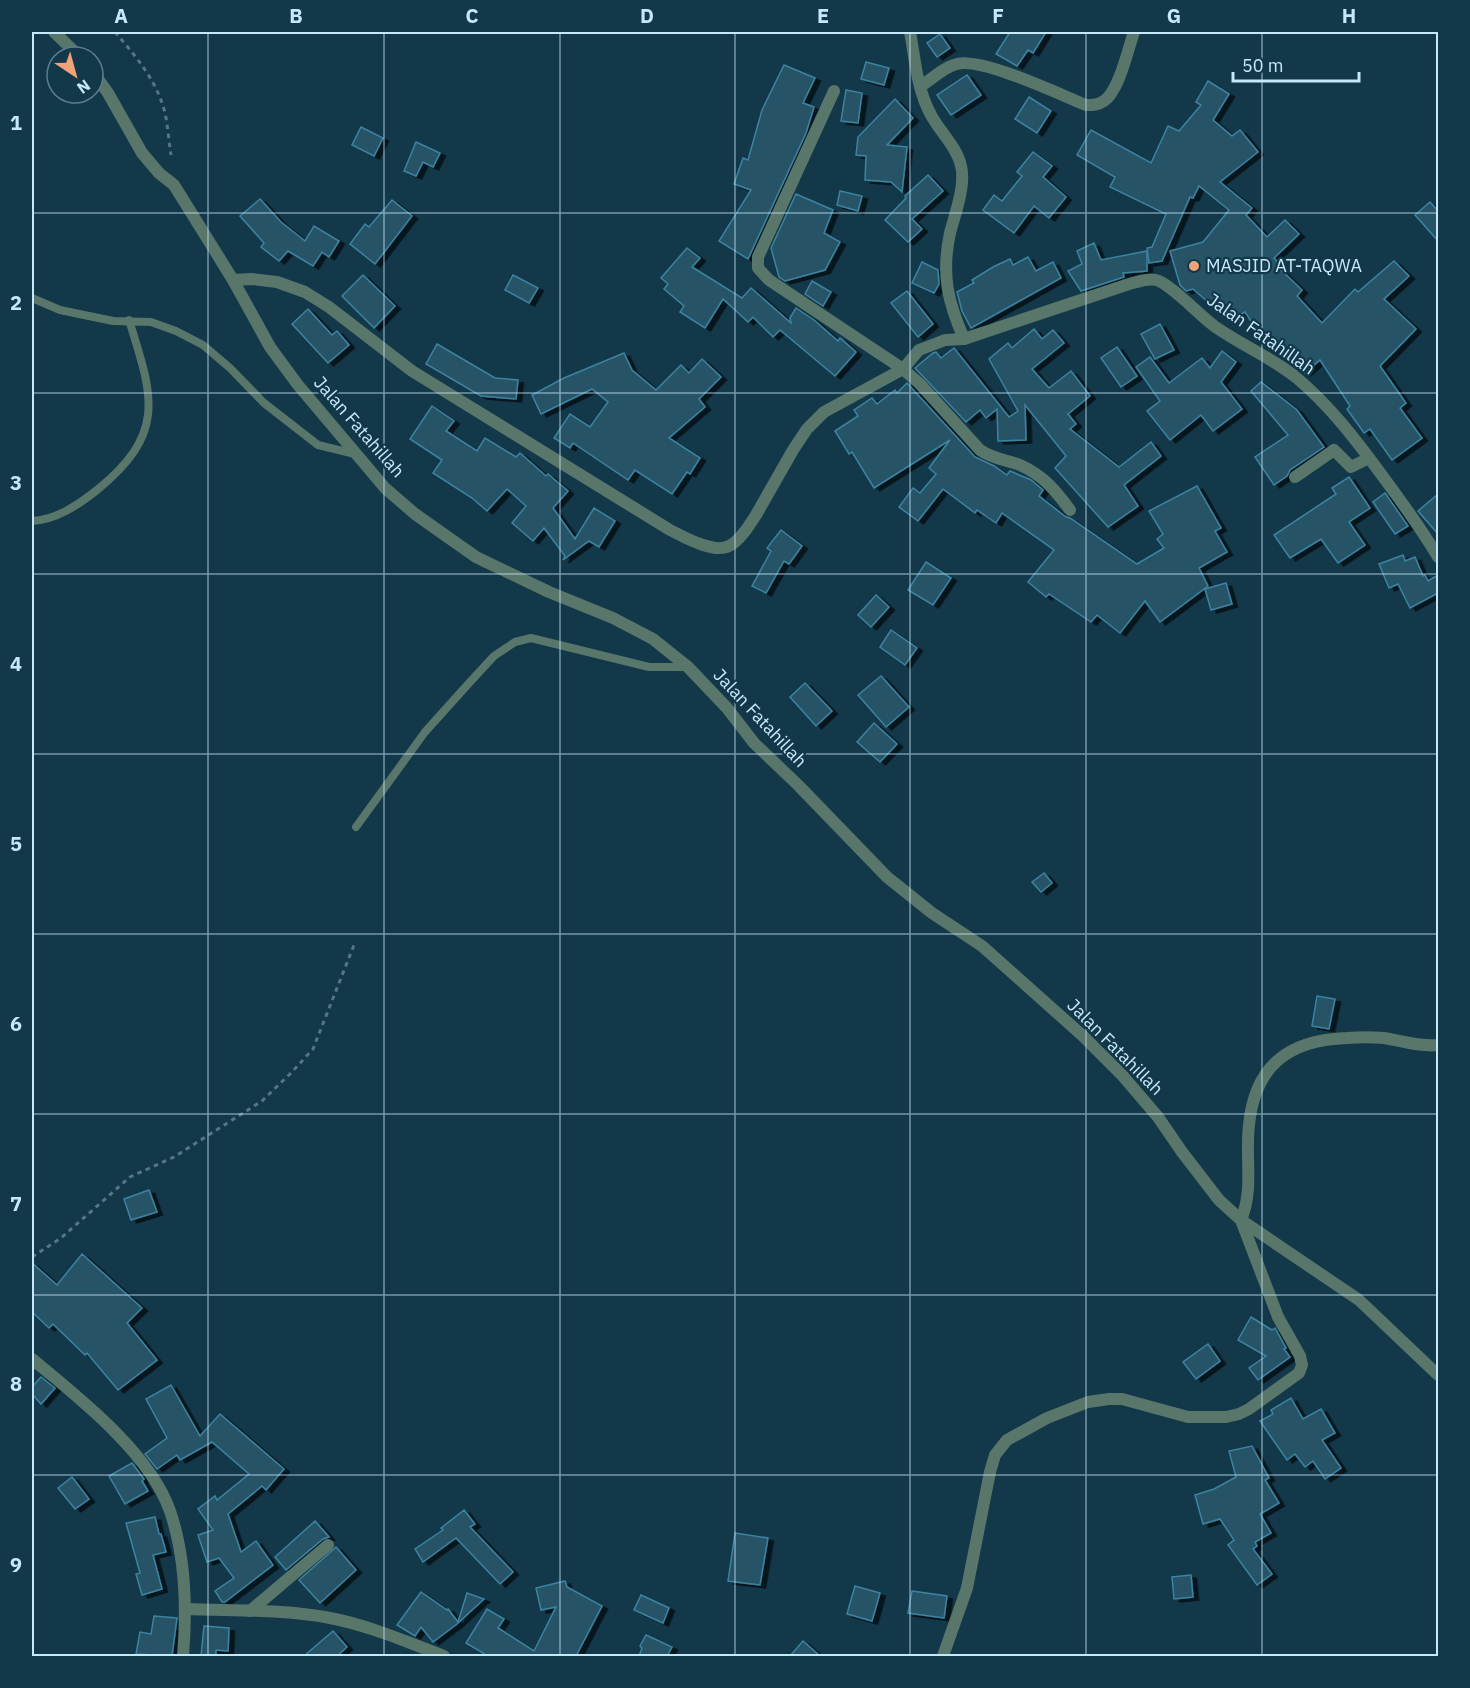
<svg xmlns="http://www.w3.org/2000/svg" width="1470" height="1688" font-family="'IBM Plex Sans',sans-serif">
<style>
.building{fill:#285366;stroke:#3c83a2;stroke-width:1.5;filter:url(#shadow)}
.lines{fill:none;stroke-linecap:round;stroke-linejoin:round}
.path{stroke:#537788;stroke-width:3;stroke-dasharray:4.5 4.5;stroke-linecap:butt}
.service{stroke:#59766b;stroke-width:8}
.minor{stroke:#59766b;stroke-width:12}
.grid{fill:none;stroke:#c6e8f9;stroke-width:1.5;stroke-opacity:0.55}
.poi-dot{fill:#f0a378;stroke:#123849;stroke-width:2}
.labels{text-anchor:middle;stroke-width:4.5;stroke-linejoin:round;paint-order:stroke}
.poi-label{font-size:18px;fill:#c6e8f9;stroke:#123849;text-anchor:start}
.street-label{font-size:18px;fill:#c6e8f9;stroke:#123849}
.neatline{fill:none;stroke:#c6e8f9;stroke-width:2}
.grid-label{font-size:20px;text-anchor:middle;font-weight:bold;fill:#c6e8f9}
</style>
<defs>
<filter id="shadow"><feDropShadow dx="5.5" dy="3" stdDeviation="0" flood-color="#0009"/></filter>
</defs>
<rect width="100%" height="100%" fill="#123849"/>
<g class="building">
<polygon points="1010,32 1046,32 1033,53 1028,50 1017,66 996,54"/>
<polygon points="940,34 950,48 937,57 927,43"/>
<polygon points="866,62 889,68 884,85 861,79"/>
<polygon points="784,65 815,78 803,103 814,107 806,133 748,259 719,241 751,190 734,184 743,158 748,160 762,110"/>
<polygon points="967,75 981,95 951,115 937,95"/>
<polygon points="1208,81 1229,94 1213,120 1232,136 1240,130 1258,152 1220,182 1252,208 1246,215 1267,237 1285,220 1299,234 1274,258 1282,267 1280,269 1302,290 1297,296 1322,323 1355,289 1358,292 1394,261 1409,276 1384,299 1416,329 1380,366 1406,403 1400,408 1422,438 1392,460 1370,429 1364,433 1347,409 1350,406 1320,360 1305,373 1259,326 1256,329 1245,312 1232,319 1220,305 1216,309 1193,289 1186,291 1180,285 1170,251 1203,242 1229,210 1199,186 1193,198 1190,197 1162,261 1149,263 1147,248 1152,247 1166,214 1110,187 1115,177 1077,155 1091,130 1151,163 1168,126 1179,131 1201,105 1196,102"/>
<polygon points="846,90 862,93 858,123 841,121"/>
<polygon points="1029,97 1051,111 1037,133 1015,119"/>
<polygon points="895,99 913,118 887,145 907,147 902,192 891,182 865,180 866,156 856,155 858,137"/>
<polygon points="361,127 383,138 374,156 352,145"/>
<polygon points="416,142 440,153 433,167 423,162 416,176 404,171"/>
<polygon points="1033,152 1052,166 1043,177 1066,197 1049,218 1034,206 1014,233 983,210 994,195 1002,201 1022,176 1017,172"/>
<polygon points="928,175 943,191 912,219 922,229 908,242 885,220 906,198 905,196"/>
<polygon points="840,191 862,196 858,211 837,205"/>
<polygon points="796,194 833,210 824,233 840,242 825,270 785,281 779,277 771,248"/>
<polygon points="260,199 281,222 305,241 314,226 339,241 329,257 322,252 313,266 288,251 279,261 261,247 264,243 240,216"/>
<polygon points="392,200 412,216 375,264 350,244 365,224 369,227"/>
<polygon points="1430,202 1438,211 1438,241 1415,215"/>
<polygon points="1094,243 1101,260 1147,251 1147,271 1123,273 1124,277 1081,291 1068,271 1082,264 1077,251"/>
<polygon points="687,248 700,258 692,267 742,298 751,288 791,323 790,318 796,308 814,320 838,341 840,338 856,352 835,376 780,330 773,337 753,317 748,322 723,299 705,328 680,312 684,306 664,289 668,284 661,278"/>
<polygon points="1028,257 1036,271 1053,262 1061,278 971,328 962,311 957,292 974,283 972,280 993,267 1010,259 1013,265"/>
<polygon points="922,262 938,270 939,284 934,293 912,283"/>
<polygon points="363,275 395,306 374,328 342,296"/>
<polygon points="513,275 538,288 529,303 505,290"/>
<polygon points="812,281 831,292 823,306 805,294"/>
<polygon points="907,291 933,324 918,337 891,303"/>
<polygon points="308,309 332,335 337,331 349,345 328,363 292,324"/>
<polygon points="1160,324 1174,350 1155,359 1141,334"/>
<polygon points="1034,329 1042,339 1053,330 1064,343 1032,369 1049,388 1071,371 1090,396 1068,414 1076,424 1070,429 1119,467 1151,442 1161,456 1124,485 1138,506 1108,527 1055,468 1066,456 1025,405 1026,440 998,441 997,409 986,418 980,410 966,422 915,368 933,353 936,352 941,358 954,348 1009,417 1018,411 989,359 1008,343 1012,348"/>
<polygon points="437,344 495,378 518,380 516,399 481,396 426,364"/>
<polygon points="1117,347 1137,376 1121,387 1101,358"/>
<polygon points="1222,351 1236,362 1221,382 1242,409 1213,431 1201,415 1170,440 1147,411 1160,401 1136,367 1150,357 1169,383 1202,358 1210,368"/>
<polygon points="624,353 632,370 656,390 681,365 689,373 702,359 721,377 699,399 705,407 669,438 700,458 690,474 687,472 672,494 635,470 628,480 573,443 570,448 554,438 570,414 590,427 608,402 592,389 541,414 532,395 564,378"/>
<polygon points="1261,382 1297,410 1324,447 1290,470 1287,476 1274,485 1255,457 1288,435 1251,391"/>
<polygon points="907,383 975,457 994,466 1007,475 1010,471 1031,480 1043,490 1039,496 1066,517 1070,518 1137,564 1164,548 1157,539 1163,534 1149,511 1197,486 1221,528 1215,531 1227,552 1199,568 1208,586 1160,622 1145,601 1120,633 1097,615 1091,622 1049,594 1046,597 1028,582 1054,550 1002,513 996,523 977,510 975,513 943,489 918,521 899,507 913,488 920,493 936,474 929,468 950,440 874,488 852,452 849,454 835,431 858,416 854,410 872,398 877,404 895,390 897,393"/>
<polygon points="432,406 454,421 446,431 477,451 485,438 516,457 520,453 546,476 548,474 568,491 553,508 575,539 594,508 615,521 599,547 589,541 563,560 565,556 544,528 533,541 512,523 526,506 507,489 487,511 472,498 433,473 442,460 410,439"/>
<polygon points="1349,477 1370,508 1349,522 1365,545 1338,563 1321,539 1290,558 1274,535 1336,494 1332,488"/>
<polygon points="1385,493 1408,526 1395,534 1373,502"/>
<polygon points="1438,494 1438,534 1418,511"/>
<polygon points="781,530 802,546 789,564 784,561 766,593 752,586 771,551 767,548"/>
<polygon points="1403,555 1405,561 1415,557 1423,576 1425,575 1428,581 1438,575 1438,593 1410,608 1398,584 1389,588 1379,564"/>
<polygon points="926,562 951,578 933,605 908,590"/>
<polygon points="1226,583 1232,604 1211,610 1205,589"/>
<polygon points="876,595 889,607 871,627 858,615"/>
<polygon points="891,630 917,648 905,665 880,647"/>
<polygon points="881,676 909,707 886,727 858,695"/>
<polygon points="805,683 832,711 816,726 790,697"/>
<polygon points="874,723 897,744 880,762 857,742"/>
<polygon points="1044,873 1052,883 1041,892 1032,882"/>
<polygon points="1317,996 1335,999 1329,1029 1312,1026"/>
<polygon points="149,1190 157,1212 131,1220 124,1199"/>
<polygon points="82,1254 142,1308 127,1323 157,1360 118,1390 87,1353 85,1355 53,1324 49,1328 32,1312 32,1263 57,1285"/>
<polygon points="1251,1317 1272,1330 1275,1328 1286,1348 1284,1349 1290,1357 1258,1380 1249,1368 1266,1356 1238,1340"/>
<polygon points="1208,1344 1220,1361 1196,1379 1183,1362"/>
<polygon points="41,1377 55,1388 41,1404 32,1394 32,1387"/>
<polygon points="171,1385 200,1436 220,1414 284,1469 266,1490 262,1486 228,1514 241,1552 256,1541 273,1565 225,1602 222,1602 215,1591 234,1578 219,1558 207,1562 198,1535 213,1530 198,1509 215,1496 217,1500 249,1474 212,1442 180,1460 177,1455 157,1469 145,1454 167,1438 146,1399"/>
<polygon points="1291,1398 1303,1419 1321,1409 1335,1433 1322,1440 1341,1468 1325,1479 1313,1461 1305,1467 1295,1454 1287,1460 1260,1421 1273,1414 1271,1410"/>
<polygon points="1252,1446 1269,1478 1265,1480 1279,1503 1260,1514 1271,1533 1255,1542 1257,1546 1253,1549 1272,1574 1257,1585 1228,1545 1234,1540 1220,1519 1203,1524 1195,1495 1214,1489 1236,1477 1229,1451"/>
<polygon points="132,1463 144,1479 142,1481 148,1491 125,1504 109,1476"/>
<polygon points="72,1477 89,1499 75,1509 58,1488"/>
<polygon points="464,1510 475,1524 470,1527 513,1572 500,1584 456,1538 423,1562 415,1549 443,1530 441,1528"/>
<polygon points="155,1517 159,1534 161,1534 166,1552 153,1555 162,1589 142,1595 136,1574 140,1573 126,1523"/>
<polygon points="315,1521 329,1537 323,1539 286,1570 275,1557"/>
<polygon points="735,1533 768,1538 760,1585 728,1581"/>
<polygon points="336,1547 356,1570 320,1603 299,1580"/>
<polygon points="1191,1575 1193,1597 1174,1599 1172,1577"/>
<polygon points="565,1581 567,1587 602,1606 576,1656 488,1656 466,1643 487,1609 504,1619 498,1628 534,1651 556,1607 541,1610 536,1588"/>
<polygon points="855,1586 880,1593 872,1621 847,1614"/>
<polygon points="912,1591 947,1596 944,1618 908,1613"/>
<polygon points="421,1592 447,1610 448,1609 458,1622 467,1593 484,1599 457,1624 433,1642 421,1627 415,1636 397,1625"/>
<polygon points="641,1595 669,1608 663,1623 634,1610"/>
<polygon points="154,1616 177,1618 172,1656 136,1654 140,1632 151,1634"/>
<polygon points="204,1626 229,1628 228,1651 216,1650 216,1656 201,1656"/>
<polygon points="333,1631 347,1647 337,1656 304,1656"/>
<polygon points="646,1635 672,1647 667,1656 639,1656 642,1648 640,1646"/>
<polygon points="803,1641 820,1656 790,1656"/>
</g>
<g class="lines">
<g class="path">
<path d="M115 32C133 53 153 76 162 103 168 119 168 138 171 155"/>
<polyline points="32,1257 61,1238 130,1177 174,1157 262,1101 291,1073 313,1049 354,945"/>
</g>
<g class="service">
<polyline points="32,298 60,310 113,321 151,322 176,331 203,345 230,368 264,403 318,445 355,454"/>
<path d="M32 521C56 520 78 505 97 490 167 433 153 397 129 320"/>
<polyline points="356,827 425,732 470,682 494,656 515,642 531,638 649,667 687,667"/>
</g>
<g class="minor">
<polyline points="54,32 80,57"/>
<path d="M910 32C915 59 917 90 931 115 940 132 957 147 961 166 966 185 955 214 950 233 941 275 948 302 964 339"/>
<polyline points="93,72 108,93 142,153 159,173 174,185 233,280 270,347 298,385 385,488 415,514 476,557 549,592 613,618 653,639 688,667 727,708 754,743 798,785 887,877 932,913 982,946 1083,1036 1122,1075 1158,1117 1182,1152 1219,1200 1241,1220 1359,1300 1438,1375"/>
<path d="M921 86C932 79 944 67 957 64 981 57 1059 94 1086 105 1093 105 1098 105 1104 101 1119 91 1128 49 1134 32"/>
<path d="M834 91 758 257V268L769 280 903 369 920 384 980 450C993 459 1007 460 1020 465 1043 475 1056 491 1070 510"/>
<path d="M233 280 252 279 277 282 305 292 329 307 412 371 670 530C684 537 714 554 729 546 736 543 741 536 746 530L756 515 793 450 807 429 824 412 903 369 919 350 945 340 964 339 1129 284C1138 282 1147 278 1156 280 1170 283 1202 318 1217 328 1243 346 1273 358 1298 379 1330 406 1356 440 1381 474 1401 501 1421 528 1438 557"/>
<polyline points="1295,477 1334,450 1351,467 1369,458"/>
<path d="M32 1359C78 1397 150 1453 170 1511 186 1558 187 1608 183 1656"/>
<path d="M186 1609C234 1611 283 1609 330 1618 368 1625 407 1642 444 1656"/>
<polyline points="250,1611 328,1545"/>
<path d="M943 1656 967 1588 990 1472 995 1455 1007 1440 1047 1418 1088 1402 1109 1399H1122L1188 1417H1226L1239 1414 1249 1409 1299 1373 1302 1365 1300 1356 1278 1317 1241 1220C1254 1189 1245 1157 1249 1125 1255 1065 1289 1040 1347 1038 1359 1037 1372 1037 1384 1038 1403 1041 1419 1047 1438 1045"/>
</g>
</g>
<path class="grid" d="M208 32V1656M384 32V1656M560 32V1656M735 32V1656M910 32V1656M1086 32V1656M1262 32V1656M32 213H1438M32 393H1438M32 574H1438M32 754H1438M32 934H1438M32 1114H1438M32 1295H1438M32 1475H1438"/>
<circle class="poi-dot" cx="1194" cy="266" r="6"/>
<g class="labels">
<g class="poi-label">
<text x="1206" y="272">MASJID AT-TAQWA</text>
</g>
<g class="street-label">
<text transform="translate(1261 334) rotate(35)" y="6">Jalan Fatahillah</text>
<text transform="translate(359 427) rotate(49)" y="6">Jalan Fatahillah</text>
<text transform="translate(760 718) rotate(47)" y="6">Jalan Fatahillah</text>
<text transform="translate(1115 1047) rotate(45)" y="6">Jalan Fatahillah</text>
</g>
</g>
<rect width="1470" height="1688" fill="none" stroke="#123849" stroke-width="66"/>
<g transform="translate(75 75) rotate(144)"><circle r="28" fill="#123849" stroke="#5a7e8f" stroke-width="1.5"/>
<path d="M0-4.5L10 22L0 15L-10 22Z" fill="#f0a378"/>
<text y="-9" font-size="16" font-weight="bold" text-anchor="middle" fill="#c6e8f9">N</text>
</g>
<path d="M1233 72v9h126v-9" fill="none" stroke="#c6e8f9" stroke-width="3"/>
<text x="1242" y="72" font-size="18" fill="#c6e8f9" stroke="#123849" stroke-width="4.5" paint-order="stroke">50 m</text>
<rect x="33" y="33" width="1404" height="1622" class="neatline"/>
<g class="grid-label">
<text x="121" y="23">A</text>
<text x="296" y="23">B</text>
<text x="472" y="23">C</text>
<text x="647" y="23">D</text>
<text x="823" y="23">E</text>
<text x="998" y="23">F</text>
<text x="1174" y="23">G</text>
<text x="1349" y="23">H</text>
<text x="16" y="130">1</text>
<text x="16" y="310">2</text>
<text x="16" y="490">3</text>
<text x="16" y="671">4</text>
<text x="16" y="851">5</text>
<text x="16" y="1031">6</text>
<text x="16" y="1211">7</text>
<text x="16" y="1391">8</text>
<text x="16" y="1572">9</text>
</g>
</svg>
